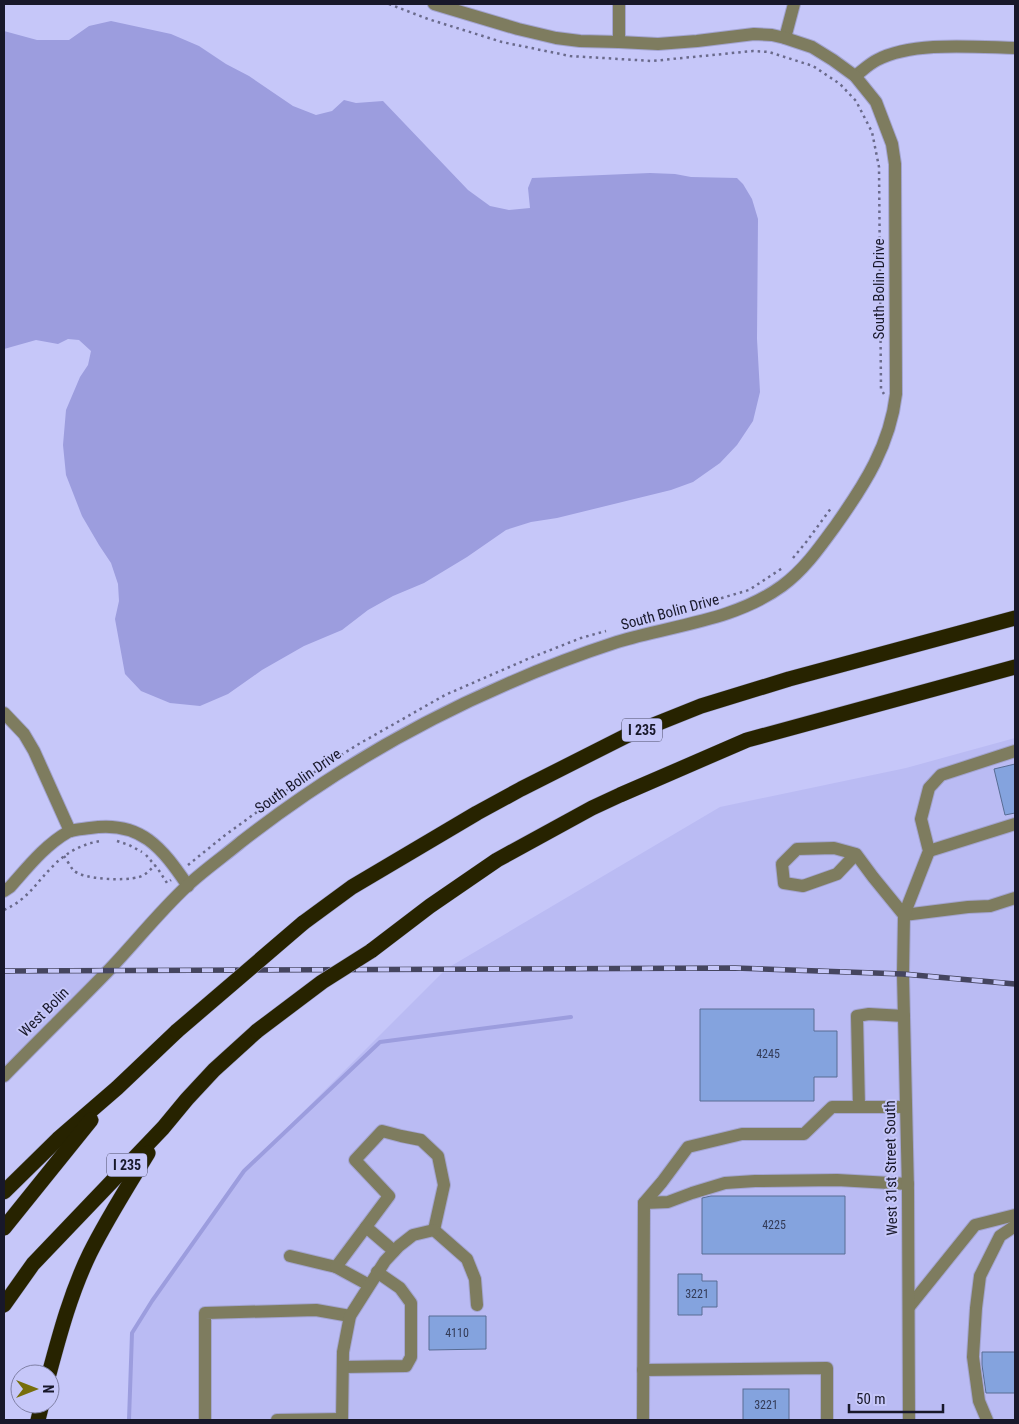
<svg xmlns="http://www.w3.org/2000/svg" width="1019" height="1424" font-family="'Roboto Condensed',sans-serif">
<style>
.built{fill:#babbf3}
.water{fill:#9c9dde}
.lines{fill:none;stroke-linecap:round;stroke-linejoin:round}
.stream{stroke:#9c9dde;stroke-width:4}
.building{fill:#84a3de;stroke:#586c94}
.minor-casing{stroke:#a3a4d0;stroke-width:14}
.highway-casing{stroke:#a3a4d0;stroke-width:16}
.path{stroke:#6a6a8b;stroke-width:2.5;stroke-dasharray:2.5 4;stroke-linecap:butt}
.minor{stroke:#7e7c5f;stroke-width:12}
.highway{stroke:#272300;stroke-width:15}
.rail-casing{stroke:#45455f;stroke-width:5.5}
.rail{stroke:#c6c7f9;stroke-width:4;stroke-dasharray:11;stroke-linecap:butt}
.highway-bridge-casing{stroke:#a3a4d0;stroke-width:16;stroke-linecap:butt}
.highway-bridge{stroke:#272300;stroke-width:15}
.labels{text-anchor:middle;stroke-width:4;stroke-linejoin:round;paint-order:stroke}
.number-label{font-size:12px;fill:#333b57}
.shield{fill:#c6c7f9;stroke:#4c4c68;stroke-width:1}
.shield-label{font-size:14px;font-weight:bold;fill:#18182a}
.street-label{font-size:15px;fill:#18182a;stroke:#c6c7f9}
</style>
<rect width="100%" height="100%" fill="#c6c7f9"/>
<g class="built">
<polygon points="1015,738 1015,1420 131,1420 132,1333 152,1301 244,1171 446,969 720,807 906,768"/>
<polygon points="4,971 118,971 4,1075"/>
</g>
<polygon class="water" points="111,21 171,34 199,46 226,64 249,76 293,106 316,115 332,111 344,100 356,103 383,101 468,190 490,206 509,210 530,208 528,188 532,178 650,173 675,174 691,177 737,178 743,184 752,199 758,219 757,339 760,392 753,421 737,445 720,463 693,482 671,490 557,518 531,522 506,530 467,557 424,583 393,596 368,610 342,630 304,646 262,670 228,694 200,706 170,703 141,691 125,674 115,619 119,601 118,584 111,563 99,545 82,516 66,475 63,445 66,410 80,377 88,365 91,351 79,340 68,339 58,344 36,340 4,349 4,31 37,40 69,40 89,26"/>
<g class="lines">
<polyline class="stream" points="129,1420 132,1333 152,1301 244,1171 380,1042 571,1017"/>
</g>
<g class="building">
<polygon points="1015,764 1015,813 1005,815 994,769"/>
<polygon points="700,1009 814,1009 814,1031 837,1031 837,1077 814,1077 814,1101 700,1101"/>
<polygon points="711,1196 845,1196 845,1254 702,1254 702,1198"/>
<polygon points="678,1274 702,1274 702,1281 717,1281 717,1307 702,1307 702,1315 678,1315"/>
<polygon points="429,1316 486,1316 486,1349 429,1350"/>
<polygon points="982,1352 1015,1352 1015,1393 986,1393 982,1365"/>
<rect x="743" y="1389" width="46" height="31"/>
</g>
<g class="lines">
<defs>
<g id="minor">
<polyline points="619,4 619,42"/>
<polyline points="785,38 794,4"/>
<path d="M855 76C862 71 869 64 877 60 913 41 975 47 1015 48"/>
<polyline points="4,713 24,734 34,751 70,831"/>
<polyline points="929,851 1015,824"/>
<polyline points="856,854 837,874 803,886 784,883 782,864 797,849 834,848 856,854 873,877 904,915"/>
<path d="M4 891 10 887C27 868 45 845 68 832 74 829 83 829 90 828 141 820 162 848 188 886"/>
<polyline points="904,915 968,907 990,906 1015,898"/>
<path d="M4 1076C38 1041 73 1007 107 972 134 944 158 913 187 886 204 870 223 857 241 842 323 778 412 725 507 684 543 668 580 654 617 642 672 625 734 621 782 586 804 570 820 547 836 525 865 484 890 445 896 394L895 164 892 144 876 102 855 76 833 60 812 47 785 38 772 35 754 34 697 41 658 44 619 42 580 41 556 38 518 29 434 4"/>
<polyline points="859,1107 857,1016 869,1014 904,1016"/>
<polyline points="644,1203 668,1202 692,1193 725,1183 755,1181 837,1180 908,1184"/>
<polyline points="366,1227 394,1251"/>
<polyline points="434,1230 467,1259 475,1279 477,1305"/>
<polyline points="290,1256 336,1267"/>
<polyline points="369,1285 336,1267 389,1196 355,1160 382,1131 401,1136 421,1140 438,1156 444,1185 434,1230"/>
<polyline points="909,1307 975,1225 1015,1215"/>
<polyline points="343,1367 406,1366 411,1357 411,1303 400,1288 377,1272"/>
<polyline points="643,1370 827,1368 827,1420"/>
<polyline points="205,1420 205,1313 316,1310 350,1316"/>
<polyline points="277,1420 342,1419"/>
<polyline points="342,1420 343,1352 350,1316 385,1261 399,1246 413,1235 434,1230"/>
<polyline points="643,1420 644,1203 662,1182 688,1147 742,1134 804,1134 832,1107 906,1107"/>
<polyline points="909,1420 908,1190 903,974 904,915 929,851 921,819 929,788 941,775 1015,751"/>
<polyline points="987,1420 979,1401 973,1357 976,1308 980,1276 1000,1236 1015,1226"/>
</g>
<g id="highway">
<polyline points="303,923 352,887 477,813 521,789 626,736 701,706 789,679 1015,618"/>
<polyline points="371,951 430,906 497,860 592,808 620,795 747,740 1015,667"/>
<polyline points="4,1192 58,1139 117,1088 177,1031"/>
<polyline points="4,1228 91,1120"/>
<polyline points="4,1305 33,1264 163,1128 187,1099 214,1070 257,1031"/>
<path d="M49 1374C60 1333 71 1292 90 1253 107 1219 128 1186 148 1153"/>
<polyline points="38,1420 42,1404"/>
</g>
</defs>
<use href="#minor" class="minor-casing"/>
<use href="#highway" class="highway-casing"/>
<g class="path">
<polyline points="389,4 428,19 502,42 570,56 652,61 753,51 769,52 813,66 840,84 856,101 872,132 879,167 881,389 884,394"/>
<polyline points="793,558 807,541 832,507"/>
<polyline points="640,622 749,590 784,567"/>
<polyline points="117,841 129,845 142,852"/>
<polyline points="146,855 158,869 167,883 171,880"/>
<path d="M64 856C67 860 70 866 73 870 83 880 126 881 139 877 146 875 150 870 155 865"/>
<polyline points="188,865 224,836 294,785 357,745 445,695 530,658 581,638 606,631"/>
<path d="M4 910C29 899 37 881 55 864 67 852 83 844 100 841"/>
</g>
<use href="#minor" class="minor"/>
<use href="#highway" class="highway"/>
<defs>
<polyline id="rail" points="4,971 735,968 903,974 1015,984"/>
</defs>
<use href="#rail" class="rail-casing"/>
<use href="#rail" class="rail"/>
<defs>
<g id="highway-bridge">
<polyline points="177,1031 303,923"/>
<polyline points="257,1031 322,982 371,951"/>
</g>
</defs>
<use href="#highway-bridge" class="highway-bridge-casing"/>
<use href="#highway-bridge" class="highway-bridge"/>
</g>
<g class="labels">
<g class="number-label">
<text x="768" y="1058">4245</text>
<text x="774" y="1229">4225</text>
<text x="697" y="1298">3221</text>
<text x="457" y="1337">4110</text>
<text x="766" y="1409">3221</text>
</g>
<g class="shield">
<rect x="622" y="718.5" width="40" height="23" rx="4"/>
<rect x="107" y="1153.5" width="40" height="23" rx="4"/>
</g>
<g class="shield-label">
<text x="642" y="735">I 235</text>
<text x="127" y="1170">I 235</text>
</g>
<g class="street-label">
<text transform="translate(879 289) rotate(-90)" y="5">South Bolin Drive</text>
<text transform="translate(670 612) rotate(-15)" y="5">South Bolin Drive</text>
<text transform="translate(298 781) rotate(-35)" y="5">South Bolin Drive</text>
<text transform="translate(44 1012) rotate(-45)" y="5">West Bolin</text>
<text transform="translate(891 1168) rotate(-91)" y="5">West 31st Street South</text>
</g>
</g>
<rect width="1019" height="1424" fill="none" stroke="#18182a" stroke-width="10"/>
<g transform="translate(35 1389) rotate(90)"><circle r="24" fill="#c6c7f9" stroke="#8081a6"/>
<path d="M0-4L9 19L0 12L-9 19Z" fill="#776e0b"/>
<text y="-8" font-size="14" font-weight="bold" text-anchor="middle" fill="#18182a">N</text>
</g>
<path d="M849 1404v8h94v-8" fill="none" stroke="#18182a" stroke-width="2.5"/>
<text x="856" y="1404" font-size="15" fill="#18182a" stroke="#c6c7f9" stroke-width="4" paint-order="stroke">50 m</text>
</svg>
